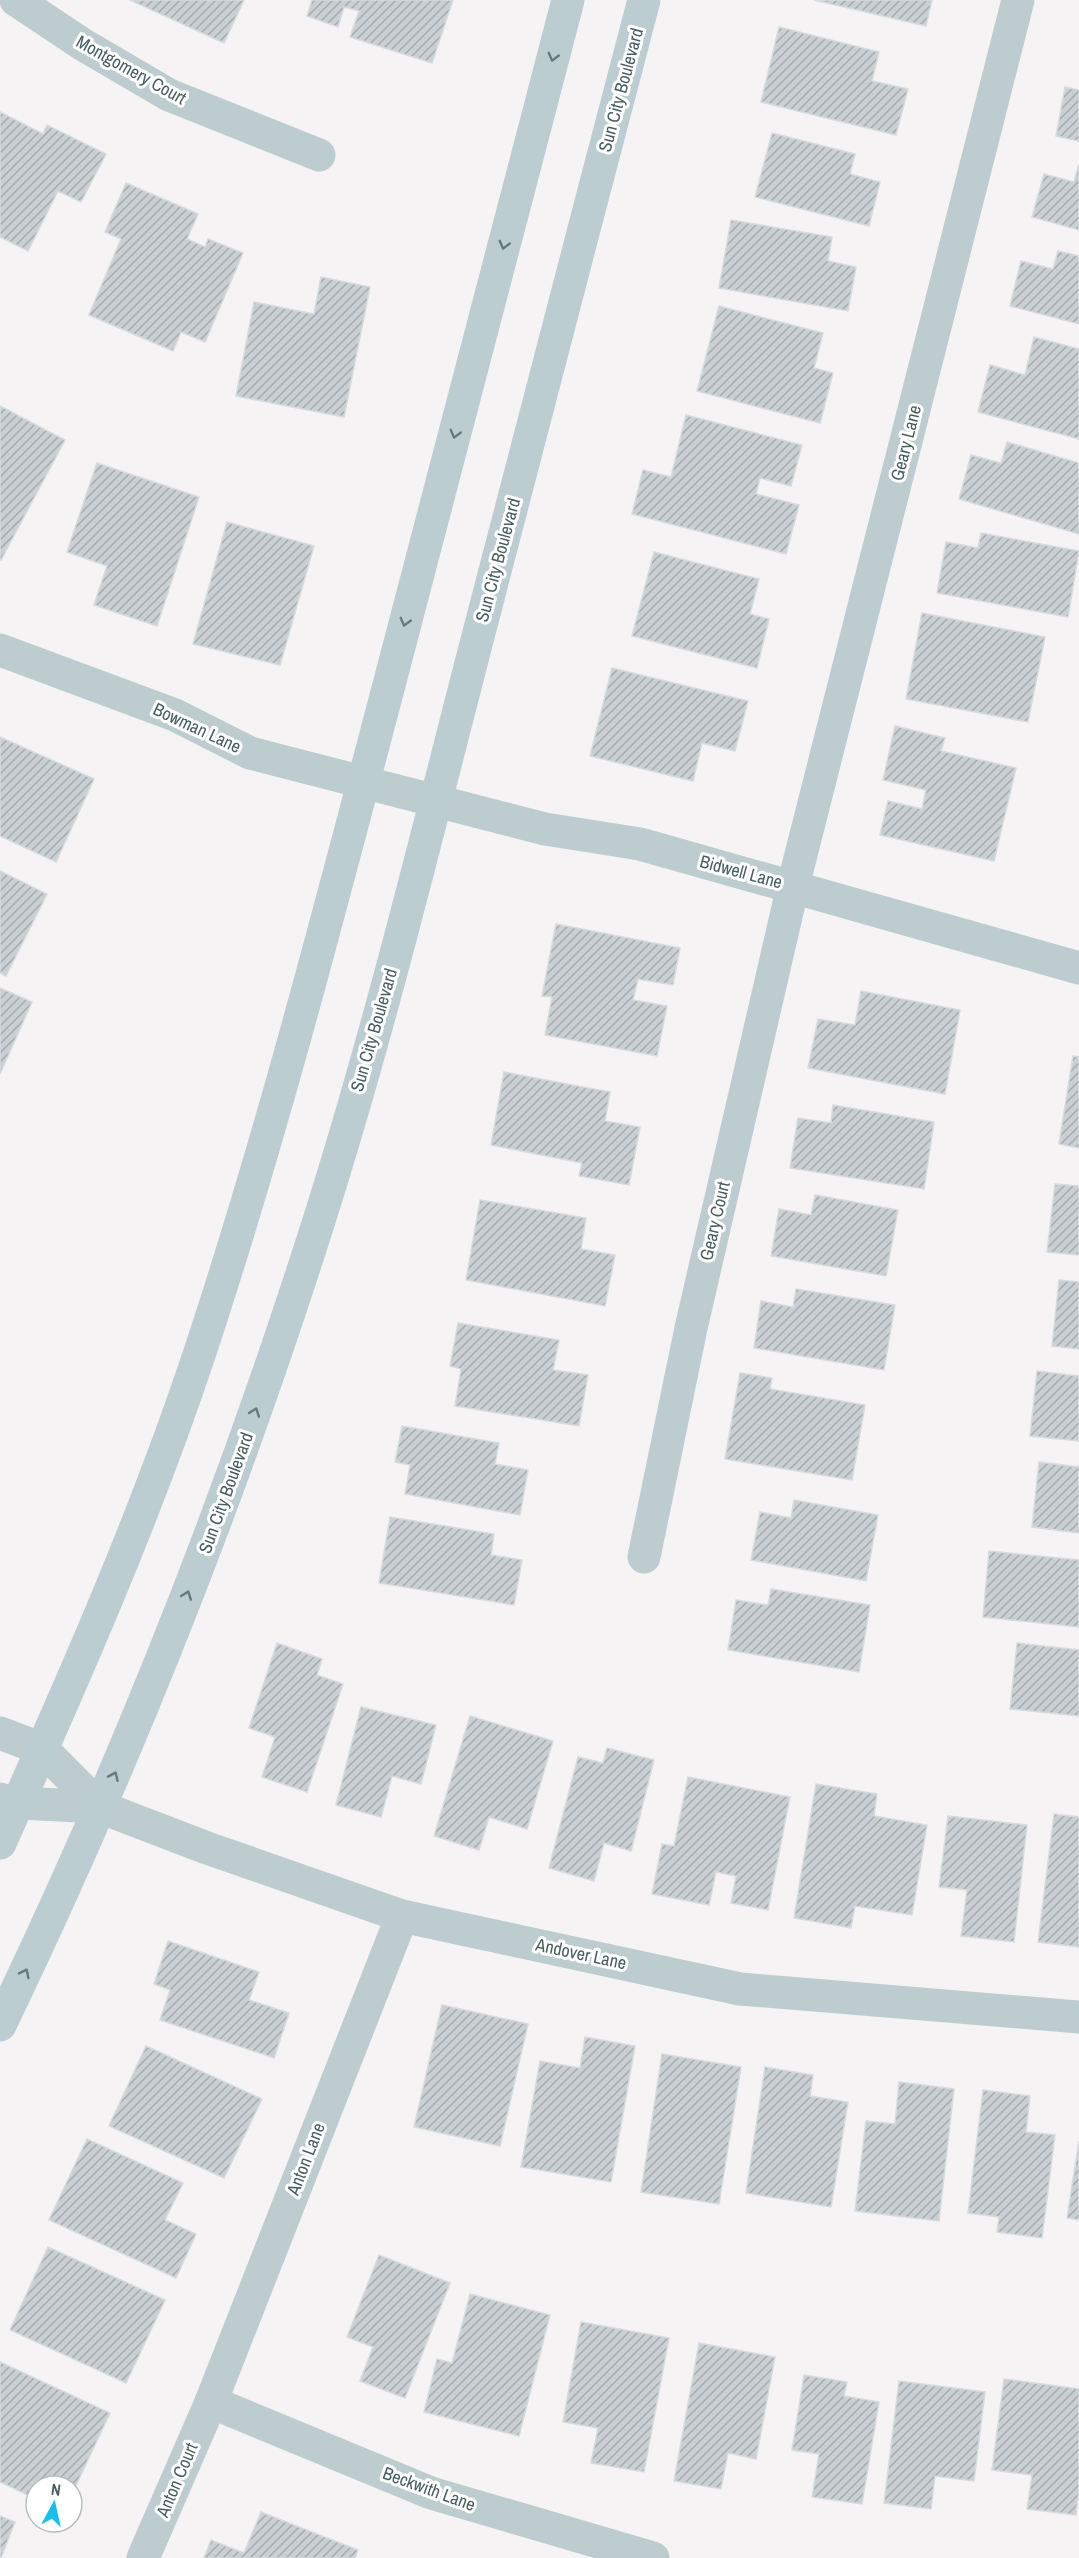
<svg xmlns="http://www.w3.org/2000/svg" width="1079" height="2558" font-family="'Archivo Narrow',sans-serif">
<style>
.building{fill:url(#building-hatch);stroke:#d6dbde;stroke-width:1.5}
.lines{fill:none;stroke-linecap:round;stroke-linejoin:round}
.street{stroke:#bdcdcf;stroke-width:33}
.secondary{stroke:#bbcdd1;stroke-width:33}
.oneway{stroke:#667a7d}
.labels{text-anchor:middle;stroke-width:6;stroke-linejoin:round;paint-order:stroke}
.street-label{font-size:18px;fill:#495e61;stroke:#fff}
</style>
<defs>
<pattern id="building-hatch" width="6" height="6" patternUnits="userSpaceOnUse" patternTransform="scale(1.5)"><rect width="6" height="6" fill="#c9cfd2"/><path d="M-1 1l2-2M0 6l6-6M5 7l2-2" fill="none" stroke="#a5abae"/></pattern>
</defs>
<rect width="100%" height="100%" fill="#f5f3f3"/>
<g class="building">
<polygon points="130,0 244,0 224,43"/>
<polygon points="312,0 453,0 432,63 350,37 359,11 344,7 338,27 307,16"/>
<polygon points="814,0 932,0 926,26"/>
<polygon points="779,27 879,52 872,81 908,89 896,135 761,102"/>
<polygon points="1065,87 1079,90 1079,141 1056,136"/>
<polygon points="0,112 43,134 47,125 106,154 81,202 58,191 28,251 0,237"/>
<polygon points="772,133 855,154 850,174 880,182 869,226 755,197"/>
<polygon points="1079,164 1079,230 1032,217 1044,174 1074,182"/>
<polygon points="126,183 198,214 187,239 205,247 208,239 243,253 205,342 181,332 173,351 89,315 121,239 105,232"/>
<polygon points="731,220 832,237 828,261 856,267 848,311 719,288"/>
<polygon points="1058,251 1079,256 1079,324 1010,306 1021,261 1053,269"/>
<polygon points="321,277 370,287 344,417 236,396 254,302 314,314"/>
<polygon points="719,306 823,333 814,368 833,373 820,423 697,391"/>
<polygon points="1034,337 1079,349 1079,439 978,412 990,365 1025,375"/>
<polygon points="0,406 65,440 1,560 0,560"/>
<polygon points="686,415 802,445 791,486 760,478 756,494 799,505 786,554 632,514 643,470 671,477"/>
<polygon points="1007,442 1079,463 1079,534 959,499 971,455 1001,463"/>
<polygon points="97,463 199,497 157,626 94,605 107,566 67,552"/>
<polygon points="227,522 314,546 280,665 193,644"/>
<polygon points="981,533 1079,551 1068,617 937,593 946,542 978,548"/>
<polygon points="654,552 759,579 750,614 769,619 757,668 632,636"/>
<polygon points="922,613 1045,637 1028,722 906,699"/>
<polygon points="612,668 748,701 735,751 702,743 693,781 590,756"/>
<polygon points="895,726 945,738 941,751 1016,768 994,861 880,835 888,801 922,809 926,790 883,780"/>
<polygon points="0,737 94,779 56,862 0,836"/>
<polygon points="0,871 47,894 6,976 0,973"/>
<polygon points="556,924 680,948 673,985 638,979 633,1000 667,1006 657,1056 545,1035 552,997 542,996"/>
<polygon points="0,988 32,1002 0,1074"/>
<polygon points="861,991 960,1010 945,1094 808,1068 818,1019 855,1025"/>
<polygon points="1073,1056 1079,1057 1079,1148 1059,1144"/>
<polygon points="504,1072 610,1092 605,1121 640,1127 629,1185 579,1176 582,1163 491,1145"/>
<polygon points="833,1105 934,1122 924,1189 790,1168 798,1118 831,1123"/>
<polygon points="1055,1184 1079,1186 1079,1255 1047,1252"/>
<polygon points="815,1195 898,1210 886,1276 771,1256 779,1209 811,1215"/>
<polygon points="480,1200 586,1218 581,1249 615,1255 605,1306 466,1280"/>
<polygon points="1059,1280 1079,1282 1079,1349 1052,1346"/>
<polygon points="796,1289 895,1305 884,1370 754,1348 761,1301 793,1307"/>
<polygon points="458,1323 559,1340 553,1370 588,1375 579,1426 455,1406 461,1369 450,1366"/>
<polygon points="1037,1371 1079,1376 1079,1441 1030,1436"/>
<polygon points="740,1373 772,1378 770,1389 865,1405 852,1480 725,1459"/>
<polygon points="402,1426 499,1443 495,1464 528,1470 520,1515 405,1494 410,1465 395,1462"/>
<polygon points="1039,1462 1079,1467 1079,1533 1032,1527"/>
<polygon points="794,1500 878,1515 866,1581 751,1560 760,1512 791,1518"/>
<polygon points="390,1517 494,1534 491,1555 522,1560 514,1605 379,1583"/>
<polygon points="989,1551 1079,1560 1079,1627 983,1617"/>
<polygon points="771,1589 870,1605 859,1672 728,1650 736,1600 768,1605"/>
<polygon points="277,1643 322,1659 317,1675 343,1684 307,1792 262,1777 275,1737 249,1728"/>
<polygon points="1017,1643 1079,1650 1079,1716 1010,1709"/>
<polygon points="361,1707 436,1725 421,1784 392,1776 381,1817 336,1805"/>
<polygon points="470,1716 553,1741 527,1829 489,1817 479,1850 434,1836"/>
<polygon points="607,1748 654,1760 631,1851 604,1843 594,1881 549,1868 578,1757 603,1763"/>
<polygon points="688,1777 790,1797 768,1910 731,1903 736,1876 716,1872 709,1905 652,1894 662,1844 674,1846"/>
<polygon points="816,1784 877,1794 874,1816 927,1825 912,1915 855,1906 851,1928 794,1918"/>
<polygon points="1054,1814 1079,1817 1079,1947 1038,1942"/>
<polygon points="948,1816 1027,1825 1014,1942 961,1936 967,1890 939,1887"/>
<polygon points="168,1941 259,1972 249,2000 289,2013 274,2058 160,2020 170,1990 154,1984"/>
<polygon points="442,2005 528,2024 500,2146 414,2127"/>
<polygon points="585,2037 635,2046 611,2182 521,2167 540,2061 580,2068"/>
<polygon points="146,2046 262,2099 224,2178 109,2126"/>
<polygon points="662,2054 741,2067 719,2204 641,2192"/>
<polygon points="765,2067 813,2075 810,2096 848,2102 831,2207 746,2193"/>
<polygon points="899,2082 954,2089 939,2221 855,2211 866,2121 895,2124"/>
<polygon points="983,2090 1030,2096 1026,2132 1055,2135 1042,2238 997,2232 999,2217 968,2213"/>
<polygon points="87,2139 183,2183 165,2220 196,2234 176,2278 49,2220"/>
<polygon points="1079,2141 1079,2220 1067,2218"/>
<polygon points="48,2247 165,2300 126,2383 10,2330"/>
<polygon points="379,2255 450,2283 405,2398 360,2381 373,2347 347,2337"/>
<polygon points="470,2294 550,2315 519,2436 424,2412 437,2359 452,2363"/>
<polygon points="581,2322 669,2338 644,2472 591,2463 598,2428 563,2422"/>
<polygon points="699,2343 775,2357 756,2459 728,2453 721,2489 674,2481"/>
<polygon points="0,2362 110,2413 72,2494 72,2486 36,2486 36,2499 0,2482"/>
<polygon points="804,2375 847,2382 844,2396 879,2402 862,2504 812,2497 819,2454 792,2450"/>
<polygon points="1004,2379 1079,2389 1079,2490 1076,2515 1027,2509 1032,2475 992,2470"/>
<polygon points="899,2381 985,2392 974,2481 935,2476 931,2509 884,2503"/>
<polygon points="261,2512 358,2550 355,2558 204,2558 211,2540 244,2553"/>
<polygon points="0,2516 15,2522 1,2558 0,2558"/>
</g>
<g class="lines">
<g class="street">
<polyline points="16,0 82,44 169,95 319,155"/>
<polyline points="0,650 175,715 250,753 545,829 640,844 1079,968"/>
<polyline points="644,1557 691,1328 793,886 1018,0"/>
<polyline points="0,1733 42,1749 100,1807"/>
<polyline points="0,1799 18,1803 100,1807 207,1848 402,1916 740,1989 1079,2017"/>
<polyline points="211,2402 431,2493 653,2558"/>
<polyline points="143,2558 211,2402 402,1916"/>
</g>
<g class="secondary">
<path d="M0 1843C73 1681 145 1518 201 1349 271 1137 327 920 384 704 445 470 507 235 568 0"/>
<path d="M0 2025C124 1768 229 1503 316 1230 380 1030 429 825 482 621 535 414 590 207 644 0"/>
</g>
</g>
<defs><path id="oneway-chevron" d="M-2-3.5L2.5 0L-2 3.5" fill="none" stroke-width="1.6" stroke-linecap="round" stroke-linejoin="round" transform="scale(1.5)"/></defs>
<g class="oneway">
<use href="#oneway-chevron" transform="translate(553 57) rotate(105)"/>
<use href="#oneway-chevron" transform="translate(504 245) rotate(105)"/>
<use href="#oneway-chevron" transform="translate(455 434) rotate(105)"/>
<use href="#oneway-chevron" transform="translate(405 622) rotate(105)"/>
<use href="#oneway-chevron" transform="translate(255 1412) rotate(-70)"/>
<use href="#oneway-chevron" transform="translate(187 1595) rotate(-69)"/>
<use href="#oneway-chevron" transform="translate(114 1776) rotate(-66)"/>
<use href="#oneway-chevron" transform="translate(25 1973) rotate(-64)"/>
</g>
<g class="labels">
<g class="street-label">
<text transform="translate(131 70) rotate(29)" y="6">Montgomery Court</text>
<text transform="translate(621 90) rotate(-75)" y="6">Sun City Boulevard</text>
<text transform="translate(906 443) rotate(-76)" y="6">Geary Lane</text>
<text transform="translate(498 560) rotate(-75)" y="6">Sun City Boulevard</text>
<text transform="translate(197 728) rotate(25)" y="6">Bowman Lane</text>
<text transform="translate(741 872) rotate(15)" y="6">Bidwell Lane</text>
<text transform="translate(374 1030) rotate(-74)" y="6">Sun City Boulevard</text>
<text transform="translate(715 1221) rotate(-77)" y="6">Geary Court</text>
<text transform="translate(226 1493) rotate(-70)" y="6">Sun City Boulevard</text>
<text transform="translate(581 1954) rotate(12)" y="6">Andover Lane</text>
<text transform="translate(306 2159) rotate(-69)" y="6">Anton Lane</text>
<text transform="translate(177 2480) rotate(-67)" y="6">Anton Court</text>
<text transform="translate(429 2489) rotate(20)" y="6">Beckwith Lane</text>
</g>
</g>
<g transform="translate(54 2504) rotate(8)"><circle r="28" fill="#ffffff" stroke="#b6bfc0" stroke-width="1.5"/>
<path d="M0-4.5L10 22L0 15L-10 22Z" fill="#17bfea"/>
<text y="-9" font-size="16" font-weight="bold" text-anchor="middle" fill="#495e61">N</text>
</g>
</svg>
